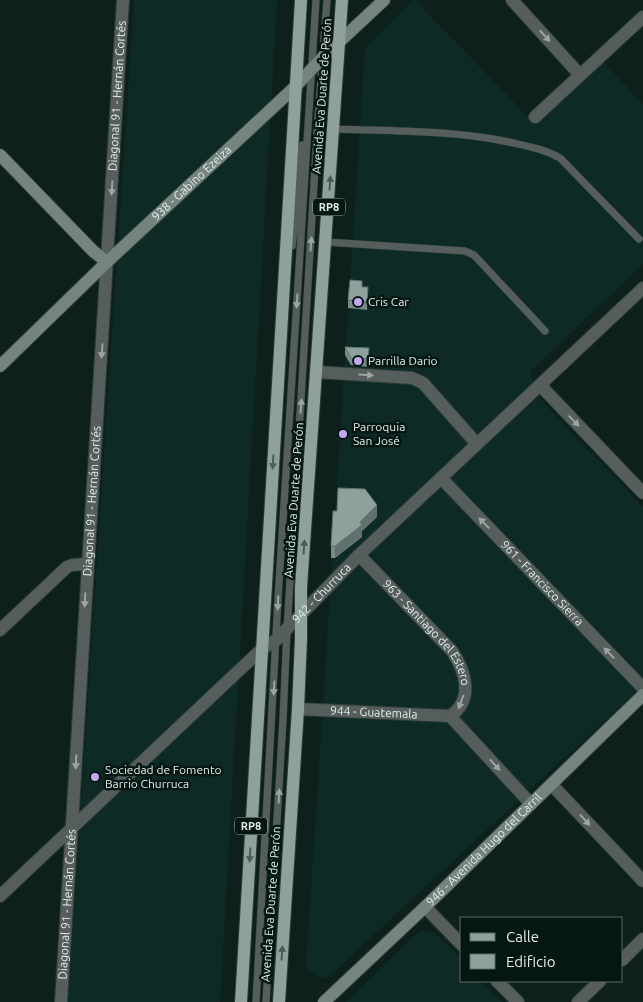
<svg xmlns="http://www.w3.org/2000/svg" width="643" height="1002" font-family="Ubuntu,sans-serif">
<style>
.built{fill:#0e2a25}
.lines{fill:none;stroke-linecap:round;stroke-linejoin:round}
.lane-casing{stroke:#2c3d39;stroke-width:8}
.street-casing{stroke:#2c3d39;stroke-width:14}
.secondary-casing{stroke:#2c3d39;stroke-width:14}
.primary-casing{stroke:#2c3d39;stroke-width:14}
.lane{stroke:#555e5c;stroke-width:7}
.street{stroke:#555e5c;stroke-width:12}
.secondary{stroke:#768480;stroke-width:12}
.primary{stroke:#8fa19c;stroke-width:12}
.wall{fill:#798b87}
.shaded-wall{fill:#63716e}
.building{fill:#8da29d;stroke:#63716e}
.oneway{fill:#9ba6a3}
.oneway2{fill:#4a5c58}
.poi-dot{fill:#c5a7f1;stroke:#051713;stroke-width:2}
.labels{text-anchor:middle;stroke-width:5;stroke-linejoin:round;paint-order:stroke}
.shield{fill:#051713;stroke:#9fadaa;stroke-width:1}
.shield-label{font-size:11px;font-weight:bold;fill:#e1edea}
.street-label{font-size:12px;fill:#e1edea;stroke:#051713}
.poi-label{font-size:12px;fill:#e1edea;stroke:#051713;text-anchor:start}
</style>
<rect width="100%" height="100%" fill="#0e201c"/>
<g class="built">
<polygon points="134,0 277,0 220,1002 68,1002"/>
<polygon points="413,0 415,0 536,125 603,62 643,104 643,264 530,372 540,399 643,507 643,685 325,980 306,968 365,48"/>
<polygon points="421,930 435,933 462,960 462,981 481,981 502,1002 346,1002"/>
</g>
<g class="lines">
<defs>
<g id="lane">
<path d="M334 129C392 131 452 130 509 142 527 146 544 149 560 158L639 239"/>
<polyline points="326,242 465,251 474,255 545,331"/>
<polyline points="292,246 296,218 302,145"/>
<polyline points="256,1002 278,599 316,0"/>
<polyline points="266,1002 283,720 287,630 318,118 327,0"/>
</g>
<g id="street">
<polyline points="512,0 580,75"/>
<polyline points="535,117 643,17"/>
<polyline points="317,372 412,378 423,383 476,443"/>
<polyline points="540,385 643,493"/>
<path id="s1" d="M441 478 643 688"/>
<path id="s2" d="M359 555 452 651C466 672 474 700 450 716"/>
<polyline points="0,630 67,567 72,565 87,564"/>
<path id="s3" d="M298 709 450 716"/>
<polyline points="450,716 531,804"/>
<polyline points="552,785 643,881"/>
<path id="s4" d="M0 896 233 676 262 649 276 640 359 555 643 288"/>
<polyline points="425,907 462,945"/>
<polyline points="622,960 643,939"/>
<polyline points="497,981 518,1002"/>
<path id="s5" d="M61 1002 123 0"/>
<polyline points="578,1002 600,981"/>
</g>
<g id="secondary">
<polyline points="0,155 93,251 107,262"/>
<path id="s6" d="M0 366 107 262 296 86 323 57 384 0"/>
<path id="s7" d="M324 1002 425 907 643 695"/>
</g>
<g id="primary">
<polyline points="241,1002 301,0"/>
<polyline points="279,1002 298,709 301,639 301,587 342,0"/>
</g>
</defs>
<use href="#lane" class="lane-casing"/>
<use href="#street" class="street-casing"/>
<use href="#secondary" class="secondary-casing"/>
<use href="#primary" class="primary-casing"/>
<use href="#lane" class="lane"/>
<use href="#street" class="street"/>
<use href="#secondary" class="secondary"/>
<use href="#primary" class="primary"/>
</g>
<g class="wall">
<polygon points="362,287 368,295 367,310 348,308 348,300"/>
<polygon points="345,347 369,348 368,367 351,365 345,355"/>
<polygon points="377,517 362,531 362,537 335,558 331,558 331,546"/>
</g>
<polygon class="shaded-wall" points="377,505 377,517 362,531 362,537 335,558 335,546"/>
<g class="building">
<polygon points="350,280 362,281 362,287 368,287 367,302 348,300"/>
<polygon points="345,347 369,348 368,359 351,358"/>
<polygon points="338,488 365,489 377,505 360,522 362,525 335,546 331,546 333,511 337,511"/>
</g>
<defs><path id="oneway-solid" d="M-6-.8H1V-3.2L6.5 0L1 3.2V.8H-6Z" transform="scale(1.25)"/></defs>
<g class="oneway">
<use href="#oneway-solid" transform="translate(545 36) rotate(47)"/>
<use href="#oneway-solid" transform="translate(112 188) rotate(93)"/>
<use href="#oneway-solid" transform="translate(311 244) rotate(-86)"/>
<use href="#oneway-solid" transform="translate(297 301) rotate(94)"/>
<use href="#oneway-solid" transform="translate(102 351) rotate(94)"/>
<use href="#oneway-solid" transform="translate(366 375) rotate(4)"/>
<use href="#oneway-solid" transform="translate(301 406) rotate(-86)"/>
<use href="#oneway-solid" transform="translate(574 421) rotate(46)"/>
<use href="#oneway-solid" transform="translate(484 523) rotate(-134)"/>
<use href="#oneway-solid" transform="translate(85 600) rotate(93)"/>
<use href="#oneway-solid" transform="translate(278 603) rotate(93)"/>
<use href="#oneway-solid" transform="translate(609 653) rotate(-134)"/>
<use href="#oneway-solid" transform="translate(274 688) rotate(93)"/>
<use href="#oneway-solid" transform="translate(461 702) rotate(110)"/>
<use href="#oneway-solid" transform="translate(76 762) rotate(93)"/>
<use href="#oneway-solid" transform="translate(495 765) rotate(48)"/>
<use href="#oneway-solid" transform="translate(279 796) rotate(-87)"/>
<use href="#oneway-solid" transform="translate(585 820) rotate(47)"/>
</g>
<g class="oneway2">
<use href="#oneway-solid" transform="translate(330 183) rotate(-86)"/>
<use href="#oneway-solid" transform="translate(273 462) rotate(93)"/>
<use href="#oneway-solid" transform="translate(304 547) rotate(-86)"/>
<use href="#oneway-solid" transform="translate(250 855) rotate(93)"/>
<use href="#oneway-solid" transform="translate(282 953) rotate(-86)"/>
</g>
<g class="poi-dot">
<circle cx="358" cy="302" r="5"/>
<circle cx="358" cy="361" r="5"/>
<circle cx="343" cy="434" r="5"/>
<circle cx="95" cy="777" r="5"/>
</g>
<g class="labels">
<g class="shield">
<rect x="313" y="198.5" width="32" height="17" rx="4"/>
<rect x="235" y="817.5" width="32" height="17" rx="4"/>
</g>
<g class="shield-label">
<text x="329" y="211">RP8</text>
<text x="251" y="830">RP8</text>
</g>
<g class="street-label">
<text transform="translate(322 96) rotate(-86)" y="4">Avenida Eva Duarte de Perón</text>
<text dy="4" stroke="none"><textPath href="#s5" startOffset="908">Diagonal 91 - Hernán Cortés</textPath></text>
<text dy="4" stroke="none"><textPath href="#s6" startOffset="265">938 - Gabino Ezeiza</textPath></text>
<text transform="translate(294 500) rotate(-86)" y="4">Avenida Eva Duarte de Perón</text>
<text dy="4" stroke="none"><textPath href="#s5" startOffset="502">Diagonal 91 - Hernán Cortés</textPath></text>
<text dy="4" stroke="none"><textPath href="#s1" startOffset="146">961 - Francisco Sierra</textPath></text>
<text dy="4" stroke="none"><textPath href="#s4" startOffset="442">942 - Churruca</textPath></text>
<text dy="4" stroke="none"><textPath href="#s2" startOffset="104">963 - Santiago del Estero</textPath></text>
<text dy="4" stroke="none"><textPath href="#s3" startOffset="76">944 - Guatemala</textPath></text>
<text dy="4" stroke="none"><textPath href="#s7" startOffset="221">946 - Avenida Hugo del Carril</textPath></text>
<text transform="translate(271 904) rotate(-86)" y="4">Avenida Eva Duarte de Perón</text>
<text dy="4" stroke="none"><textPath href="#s5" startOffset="98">Diagonal 91 - Hernán Cortés</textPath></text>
</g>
<g class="poi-label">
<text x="368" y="306">Cris Car</text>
<text x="368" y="365">Parrilla Dario</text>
<text x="353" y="431">Parroquia<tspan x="353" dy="14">San José</tspan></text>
<text x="105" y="774">Sociedad de Fomento<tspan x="105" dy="14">Barrio Churruca</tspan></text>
</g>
</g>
<rect x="460" y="917" width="162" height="65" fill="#051713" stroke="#5d6d69"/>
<rect x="470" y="933" width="25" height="8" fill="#8fa19c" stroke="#5d6d69"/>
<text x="506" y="942" font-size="15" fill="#e1edea">Calle</text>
<rect x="470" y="954" width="25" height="15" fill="#8da29d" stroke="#5d6d69"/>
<text x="506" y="967" font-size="15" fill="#e1edea">Edificio</text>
</svg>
